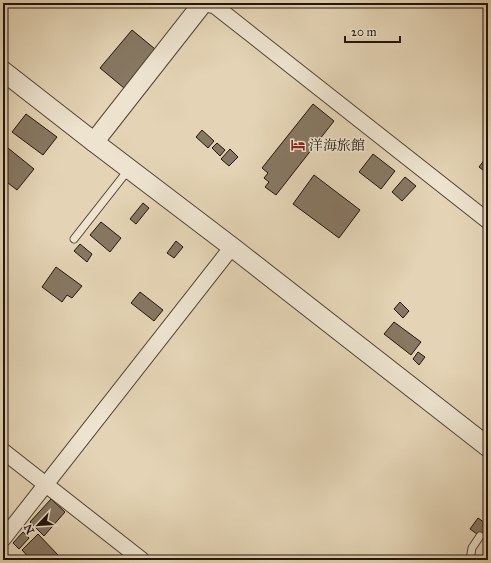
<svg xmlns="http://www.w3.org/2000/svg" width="491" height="563" font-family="'IM FELL Great Primer','Noto Serif JP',serif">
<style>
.building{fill:#877863;stroke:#22140a}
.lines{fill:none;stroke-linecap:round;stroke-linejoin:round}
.service-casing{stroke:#524435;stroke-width:9}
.minor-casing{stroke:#524435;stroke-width:17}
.tertiary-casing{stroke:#524435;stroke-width:21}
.service{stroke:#ede3cf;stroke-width:7}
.minor{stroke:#ede3cf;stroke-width:15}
.tertiary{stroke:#ede3cf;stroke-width:19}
.labels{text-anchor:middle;stroke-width:3;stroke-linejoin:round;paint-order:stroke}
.poi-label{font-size:14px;fill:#22140a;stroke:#ede3cf;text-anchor:start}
</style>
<rect width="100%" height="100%" fill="#e4d4b5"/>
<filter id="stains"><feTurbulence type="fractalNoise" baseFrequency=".005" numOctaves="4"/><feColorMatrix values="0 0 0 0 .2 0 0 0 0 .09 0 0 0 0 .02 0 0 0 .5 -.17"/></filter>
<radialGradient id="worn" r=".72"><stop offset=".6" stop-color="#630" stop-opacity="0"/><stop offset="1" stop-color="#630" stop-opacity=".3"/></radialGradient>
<g class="building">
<polygon points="132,30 155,49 124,88 100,68"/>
<polygon points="313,104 334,121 276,195 265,187 269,182 264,178 268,173 262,168"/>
<polygon points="26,114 57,137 43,155 12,132"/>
<polygon points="202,130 214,141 208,148 196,137"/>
<polygon points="217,143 225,150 220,156 212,148"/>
<polygon points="3,144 34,169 17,190 3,179"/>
<polygon points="230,149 238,157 229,166 221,159"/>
<polygon points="373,154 395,171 381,189 359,172"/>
<polygon points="488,155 488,174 479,167"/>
<polygon points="314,175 360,210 339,238 293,204"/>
<polygon points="405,177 416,186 402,201 392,192"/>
<polygon points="143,203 149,208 136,224 130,219"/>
<polygon points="101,222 121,238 110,252 90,235"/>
<polygon points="176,241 183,247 174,258 167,253"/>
<polygon points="80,244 92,254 87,262 74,251"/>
<polygon points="56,267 82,286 72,298 67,295 62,302 42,287"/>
<polygon points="140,292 163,310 154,321 131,303"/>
<polygon points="400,302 409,311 403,318 394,309"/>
<polygon points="394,322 421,342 411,355 384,334"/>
<polygon points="418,352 425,357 419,365 413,359"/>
<polygon points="488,353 488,362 484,358"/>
<polygon points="51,499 65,512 44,536 30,522"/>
<polygon points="478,518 488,525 488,540 487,541 470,529"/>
<polygon points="23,532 29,538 19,549 13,543"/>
<polygon points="38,534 58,555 53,560 31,560 22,550"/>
<polygon points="124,554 128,560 115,560"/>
<polygon points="64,555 68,560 58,560"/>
</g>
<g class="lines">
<defs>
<g id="service">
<polyline points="74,239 129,169"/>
<polyline points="487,525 488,523"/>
<polyline points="470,560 472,548 480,536"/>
</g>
<g id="minor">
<polyline points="200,3 215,6 488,221"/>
<polyline points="3,451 142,560"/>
<polyline points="3,539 232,247"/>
</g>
<g id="tertiary">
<polyline points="3,71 94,142 232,247 488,447"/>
<polyline points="94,142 203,3"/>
</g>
</defs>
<use href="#service" class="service-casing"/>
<use href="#minor" class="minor-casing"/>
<use href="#tertiary" class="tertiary-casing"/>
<use href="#service" class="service"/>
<use href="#minor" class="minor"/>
<use href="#tertiary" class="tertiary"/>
</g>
<defs>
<symbol id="hotel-bare" viewBox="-9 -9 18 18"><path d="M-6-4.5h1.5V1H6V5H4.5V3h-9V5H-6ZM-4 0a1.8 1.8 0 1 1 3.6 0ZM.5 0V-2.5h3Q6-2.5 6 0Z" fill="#8f2418" stroke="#ede3cf" stroke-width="2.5" paint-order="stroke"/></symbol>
</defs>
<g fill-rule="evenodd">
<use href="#hotel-bare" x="288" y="135" width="20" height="20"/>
</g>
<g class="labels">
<g class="poi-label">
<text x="309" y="150">洋海旅館</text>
</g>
</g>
<rect width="491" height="563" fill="none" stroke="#e4d4b5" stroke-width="16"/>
<rect x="4" y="4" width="483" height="555" fill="none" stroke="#22140a" stroke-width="2"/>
<rect x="8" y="8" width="475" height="547" fill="none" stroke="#22140a"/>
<g transform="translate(38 525) rotate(245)" stroke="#ede3cf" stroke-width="3" paint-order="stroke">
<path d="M0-3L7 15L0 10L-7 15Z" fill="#22140a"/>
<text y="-6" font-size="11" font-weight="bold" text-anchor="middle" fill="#22140a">N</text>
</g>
<path d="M345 36v6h55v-6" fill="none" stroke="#22140a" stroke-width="2"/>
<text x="351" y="36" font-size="12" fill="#22140a" stroke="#ede3cf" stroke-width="3" paint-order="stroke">20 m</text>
<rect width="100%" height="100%" filter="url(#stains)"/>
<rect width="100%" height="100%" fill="url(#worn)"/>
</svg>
